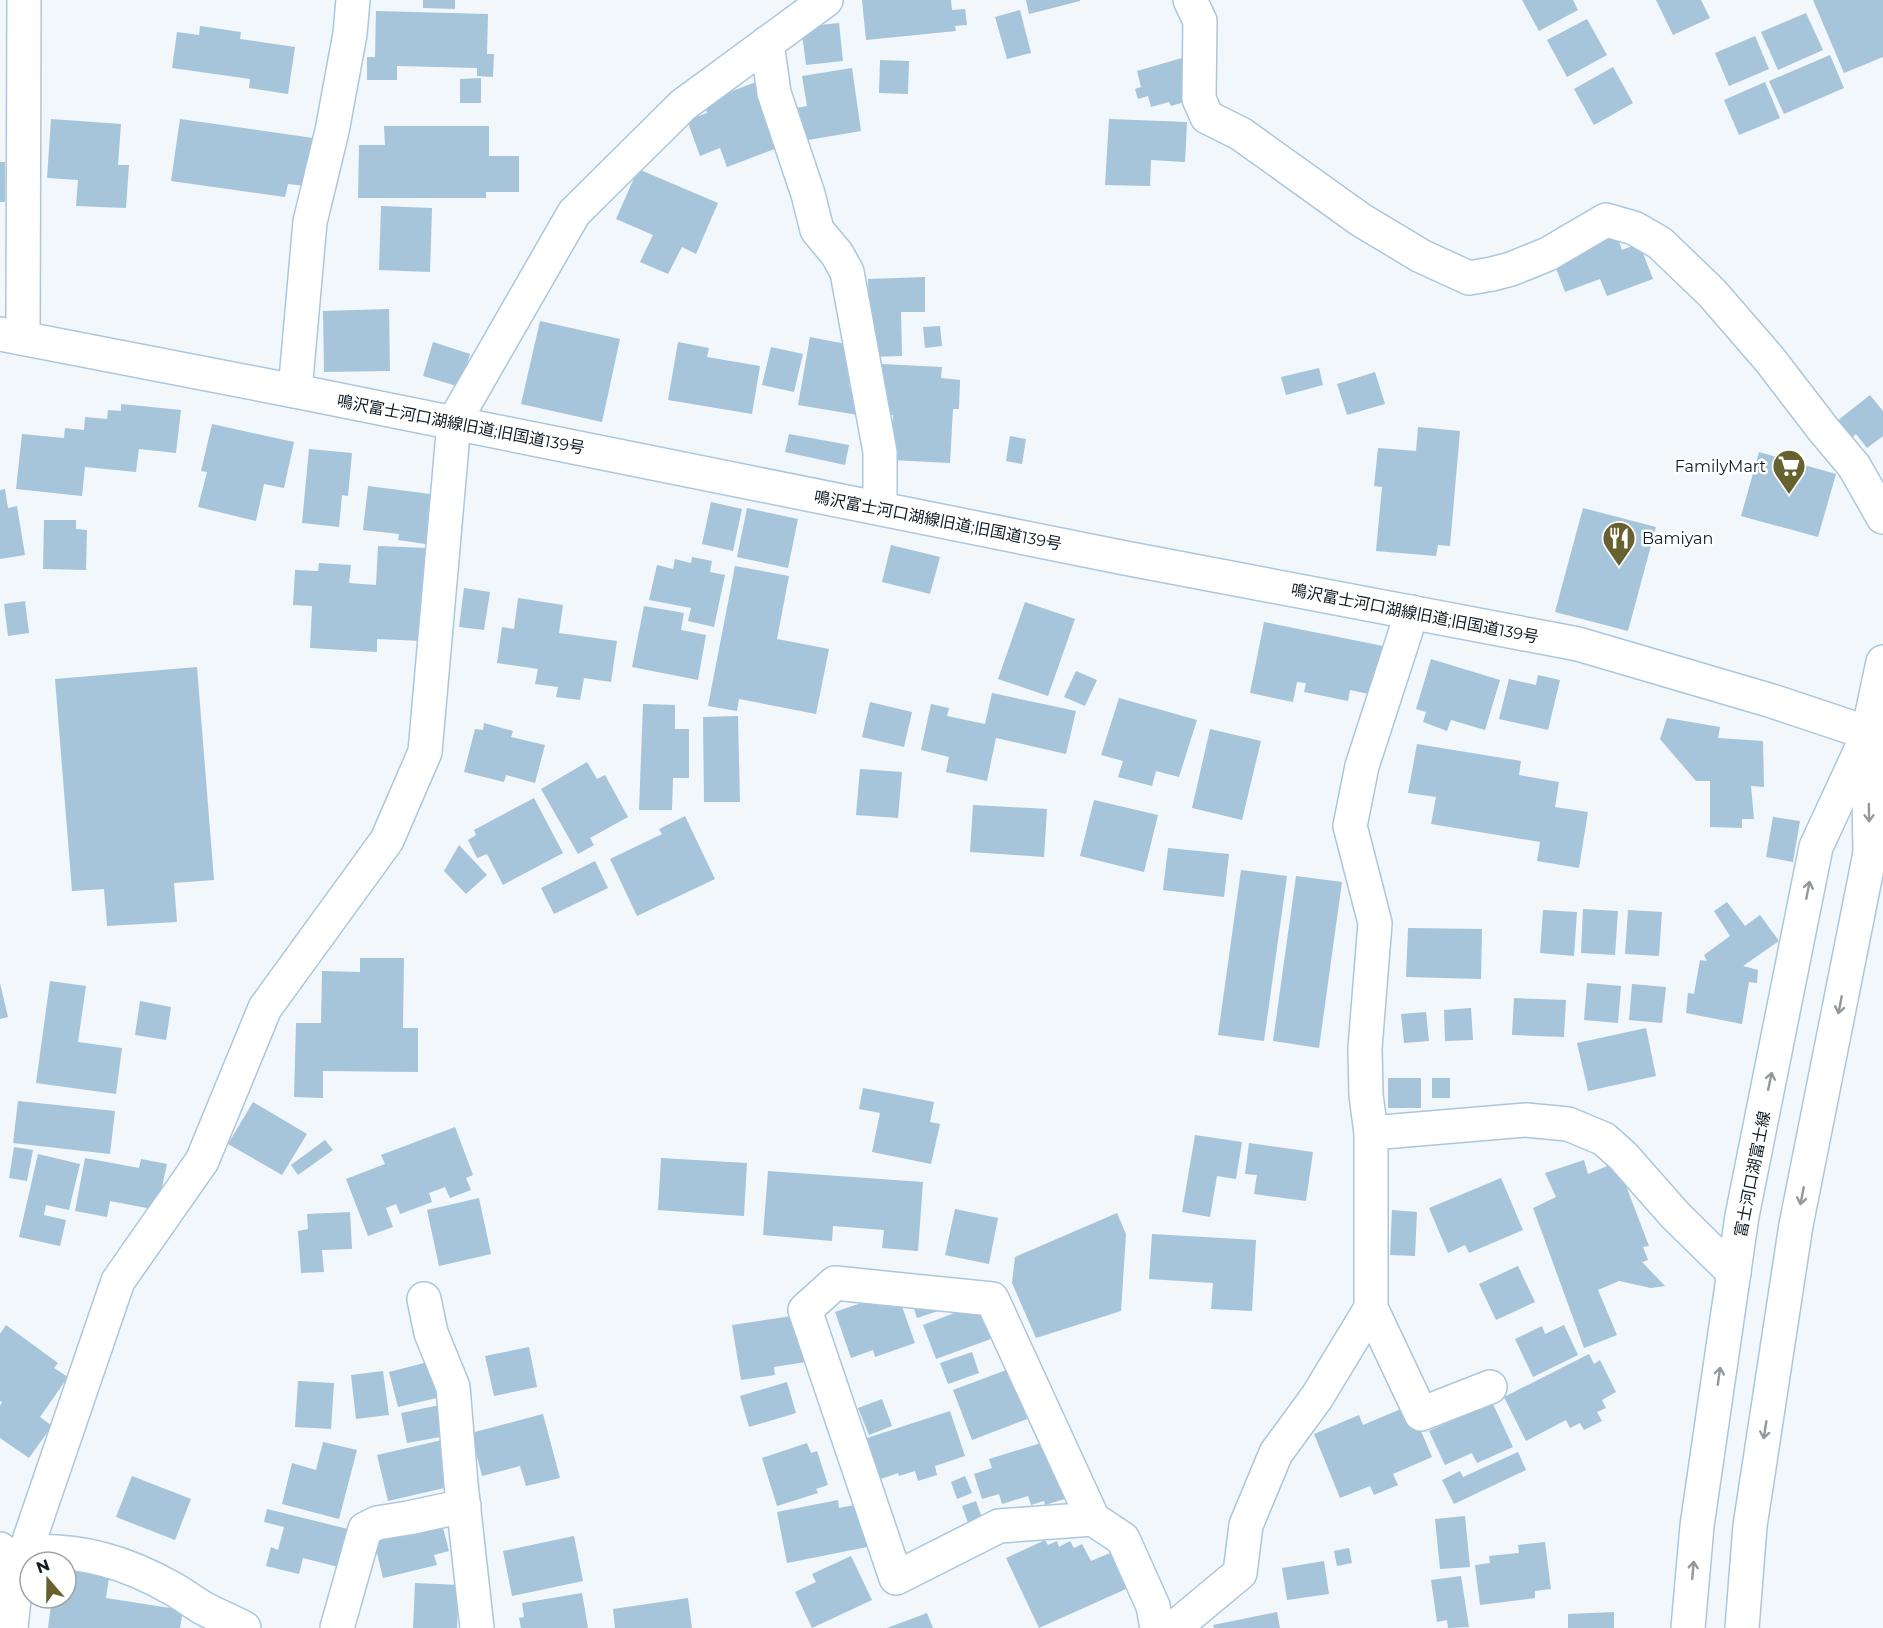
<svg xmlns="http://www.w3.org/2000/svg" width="1883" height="1628" font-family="Montserrat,'Noto Sans JP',sans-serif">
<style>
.building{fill:#a6c4da}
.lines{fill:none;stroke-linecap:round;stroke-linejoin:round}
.minor-casing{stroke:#aac7de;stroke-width:36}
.major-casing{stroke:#aac7de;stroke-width:36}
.minor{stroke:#fff;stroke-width:33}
.major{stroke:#fff;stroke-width:33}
.oneway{stroke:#93989c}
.labels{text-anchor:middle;stroke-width:5;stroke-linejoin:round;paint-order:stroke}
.street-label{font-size:16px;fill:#101b23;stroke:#fff}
.poi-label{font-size:16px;fill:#101b23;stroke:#fff;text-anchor:end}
</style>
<rect width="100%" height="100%" fill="#f1f7fb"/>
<g class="building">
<polygon points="423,0 455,0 455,9 423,8"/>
<polygon points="862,0 951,0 952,10 965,9 967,25 955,26 956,31 866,40"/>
<polygon points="1026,0 1080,0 1080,1 1029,14"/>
<polygon points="1522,0 1573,0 1578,10 1539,31"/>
<polygon points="1656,0 1701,0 1710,18 1673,35"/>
<polygon points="1813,0 1883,0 1883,57 1844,73"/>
<polygon points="1020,10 1031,53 1007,59 995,17"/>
<polygon points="376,11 488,14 487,54 494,54 493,77 477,76 477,68 397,66 397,80 367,80 367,57 375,57"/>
<polygon points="1806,13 1823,50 1778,70 1761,32"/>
<polygon points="1587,19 1607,55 1567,77 1547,40"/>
<polygon points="839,23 843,61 806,65 801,27"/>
<polygon points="200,26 241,32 240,39 295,47 288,94 249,88 250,79 172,68 177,32 199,35"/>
<polygon points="1755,36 1769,69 1729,86 1715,53"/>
<polygon points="1830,55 1844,88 1784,114 1769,81"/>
<polygon points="1182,58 1189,84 1188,101 1171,106 1169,102 1151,107 1148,96 1138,99 1135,89 1141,87 1137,71"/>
<polygon points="880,60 909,61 908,94 879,93"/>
<polygon points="1613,67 1633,103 1594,125 1574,89"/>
<polygon points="852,68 861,131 802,141 797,108 807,106 802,76"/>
<polygon points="481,78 481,103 460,103 460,79"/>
<polygon points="756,82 780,147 727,167 720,148 700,156 687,120 707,113 703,102"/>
<polygon points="1765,82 1780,118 1739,135 1724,100"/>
<polygon points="51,119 121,124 118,165 129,165 126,208 76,206 78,180 47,178"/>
<polygon points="180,119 313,138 306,186 288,184 285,197 171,181"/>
<polygon points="1109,119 1187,122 1185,162 1151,160 1150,186 1105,185"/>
<polygon points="384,126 489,126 489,156 519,156 519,192 486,192 486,198 358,198 359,145 385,145"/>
<rect x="0" y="162" width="5" height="40"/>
<polygon points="638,169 718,203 696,254 682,247 668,274 640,262 653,235 616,219"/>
<polygon points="381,206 432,208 430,272 379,270"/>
<polygon points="1617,236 1622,250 1639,243 1653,279 1607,296 1600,279 1565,292 1553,260"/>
<polygon points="925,277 925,312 901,312 902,356 870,357 868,279"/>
<polygon points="389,309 390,371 324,372 323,311"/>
<polygon points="540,321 620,339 602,422 521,404"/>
<polygon points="940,326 942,346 925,348 923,327"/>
<polygon points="810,337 856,346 849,386 863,389 858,415 798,405"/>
<polygon points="433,342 470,354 460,387 423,376"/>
<polygon points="678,342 709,348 707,357 760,366 752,414 668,400"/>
<polygon points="771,347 803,354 794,392 762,385"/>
<polygon points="882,364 942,367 941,378 960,380 959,409 953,409 950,463 891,460 893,415 880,414"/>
<polygon points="1319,368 1323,385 1286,395 1281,377"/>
<polygon points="1375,372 1385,404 1347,415 1337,384"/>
<polygon points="1870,395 1883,411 1883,436 1867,448 1856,434 1851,439 1837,421"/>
<polygon points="121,404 181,410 176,453 139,449 136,472 85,467 82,496 16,489 22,434 64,438 65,428 84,430 85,417 107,419 108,410 121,411"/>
<polygon points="212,424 294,442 284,488 264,484 256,521 198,507 207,472 201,471"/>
<polygon points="1418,427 1460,431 1450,546 1438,545 1436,556 1376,551 1382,487 1374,486 1378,448 1416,451"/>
<polygon points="789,434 849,445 845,465 785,452"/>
<polygon points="1010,436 1026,439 1022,464 1006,461"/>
<polygon points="309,449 352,453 348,496 342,495 339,527 302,523"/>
<polygon points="1759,452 1836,474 1818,537 1741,516"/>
<polygon points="368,486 438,495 432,545 398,540 399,534 363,530"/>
<polygon points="5,489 8,508 17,506 25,555 0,559 0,490"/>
<polygon points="711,502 742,509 733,551 702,544"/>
<polygon points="747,508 798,519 788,568 737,557"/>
<polygon points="1583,508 1656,527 1628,631 1555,612"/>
<polygon points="44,520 76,520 76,529 87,530 86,570 43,569"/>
<polygon points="891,545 940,557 930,594 882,582"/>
<polygon points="378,546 427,548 422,641 377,639 377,652 310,648 312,606 293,605 295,570 318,571 319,563 351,565 349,583 376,585"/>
<polygon points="692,557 712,561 710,572 725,575 714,627 688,621 691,608 649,600 657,565 673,569 675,559 691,563"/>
<polygon points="735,566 789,576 777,639 829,649 816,714 739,699 737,711 708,706"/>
<polygon points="464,588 490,592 484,630 459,627"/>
<polygon points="518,598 563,605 559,633 617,641 611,682 584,678 580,700 556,697 558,687 535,684 538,669 497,663 502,627 514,629"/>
<polygon points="25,601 29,633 8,636 4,604"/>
<polygon points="1025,602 1075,619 1048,696 998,679"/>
<polygon points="644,606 684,613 681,630 706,635 698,680 632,667"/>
<polygon points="1264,622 1388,647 1378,696 1350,690 1348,701 1304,692 1306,683 1297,682 1293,702 1250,693"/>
<polygon points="1431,659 1500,680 1485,730 1451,720 1447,731 1423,722 1426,712 1416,709"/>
<polygon points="197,667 214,880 174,883 177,922 107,926 104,889 72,891 55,679"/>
<polygon points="1076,671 1097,680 1085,706 1064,697"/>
<polygon points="1538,675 1560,680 1548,730 1499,719 1509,679 1536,685"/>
<polygon points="992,693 1076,711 1066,754 996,738 987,781 946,772 949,757 921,750 931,704 949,708 947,716 985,724"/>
<polygon points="1119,698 1197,720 1179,777 1156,771 1152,786 1118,777 1123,761 1101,755"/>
<polygon points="870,702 912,712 904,747 862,737"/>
<polygon points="643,704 675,705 675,729 689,729 689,778 673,778 672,810 639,810"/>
<polygon points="738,716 740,802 704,802 703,717"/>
<polygon points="1667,718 1720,727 1718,738 1763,741 1764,787 1751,786 1754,819 1742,819 1742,828 1710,827 1710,781 1696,781 1660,739"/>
<polygon points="484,723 513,731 511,737 545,745 535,783 506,775 504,782 464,772 475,729 483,730"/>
<polygon points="1210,729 1261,741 1242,820 1192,808"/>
<polygon points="1417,744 1521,761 1519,775 1559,782 1555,807 1588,812 1579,868 1537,861 1540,842 1431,824 1436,797 1408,793"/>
<polygon points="587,762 597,779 605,775 628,817 590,838 594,845 578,854 541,789"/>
<polygon points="860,769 902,772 898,818 856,815"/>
<polygon points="534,798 563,853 503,885 487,854 477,858 468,840 476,835 474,830"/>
<polygon points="1094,800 1158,815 1144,872 1080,856"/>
<polygon points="973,805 1047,809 1044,857 970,852"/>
<polygon points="685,816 715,879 637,916 610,859 662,834 659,829"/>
<polygon points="1773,817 1800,821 1793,862 1766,857"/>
<polygon points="459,845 487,875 466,894 444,871"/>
<polygon points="1168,848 1229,854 1224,897 1163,890"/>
<polygon points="595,861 608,888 554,914 541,888"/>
<polygon points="1241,870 1287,876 1264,1041 1218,1035"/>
<polygon points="1296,876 1342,882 1319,1048 1273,1041"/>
<polygon points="1727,902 1745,926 1760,915 1779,941 1743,966 1758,970 1757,983 1749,982 1742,1024 1686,1013 1688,993 1694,994 1700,960 1707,961 1704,955 1730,936 1714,911"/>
<polygon points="1583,909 1618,911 1615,955 1581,953"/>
<polygon points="1543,910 1577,912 1574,956 1540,953"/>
<polygon points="1628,910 1662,912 1659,956 1625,954"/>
<polygon points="1408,928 1482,929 1481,979 1406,977"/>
<polygon points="360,958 404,958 403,1028 418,1028 418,1072 323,1071 323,1098 294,1097 296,1023 321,1023 322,971 360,972"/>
<polygon points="50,981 86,986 78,1042 122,1048 116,1094 36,1083"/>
<polygon points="0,983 8,1017 0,1019"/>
<polygon points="1587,983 1621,986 1618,1023 1584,1020"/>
<polygon points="1632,984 1666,987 1662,1023 1629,1020"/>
<polygon points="1514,998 1566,1000 1564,1037 1512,1035"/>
<polygon points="140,1001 171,1007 166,1040 135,1035"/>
<polygon points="1471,1008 1473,1040 1445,1041 1444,1010"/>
<polygon points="1426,1012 1429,1041 1404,1043 1401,1014"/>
<polygon points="1646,1028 1656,1076 1588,1091 1577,1043"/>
<rect x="1388" y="1078" width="33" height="30"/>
<rect x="1432" y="1078" width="18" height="20"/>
<polygon points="863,1088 934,1102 930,1122 940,1124 931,1164 872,1152 880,1113 859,1109"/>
<polygon points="18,1101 115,1111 110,1154 13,1143"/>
<polygon points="253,1102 307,1134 282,1175 228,1144"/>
<polygon points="455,1127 473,1175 466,1178 471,1190 450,1198 445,1187 429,1193 432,1202 400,1214 396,1204 386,1208 393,1227 368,1236 346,1179 385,1164 381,1155"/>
<polygon points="1195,1135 1242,1142 1236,1179 1217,1176 1210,1217 1182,1212"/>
<polygon points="325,1140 333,1150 298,1175 291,1165"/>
<polygon points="1249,1143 1313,1152 1306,1201 1254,1194 1257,1175 1245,1174"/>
<polygon points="14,1147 33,1150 27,1181 9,1178"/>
<polygon points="38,1154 80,1164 69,1210 46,1205 44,1215 66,1220 60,1246 19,1237"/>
<polygon points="85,1158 139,1168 141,1159 167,1164 157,1210 110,1201 107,1217 75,1211"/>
<polygon points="661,1158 747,1163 744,1216 658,1210"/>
<polygon points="1584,1160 1588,1174 1612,1164 1614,1172 1620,1170 1649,1246 1643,1247 1648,1260 1642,1262 1665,1286 1651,1288 1619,1281 1598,1290 1617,1335 1584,1348 1533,1208 1556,1197 1545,1173"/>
<polygon points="768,1171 923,1182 918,1251 882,1248 884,1230 833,1226 832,1241 763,1235"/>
<polygon points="1501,1178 1523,1230 1469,1253 1465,1245 1448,1253 1429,1208"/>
<polygon points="479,1198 491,1254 439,1266 427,1210"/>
<polygon points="955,1209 998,1218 989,1264 945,1255"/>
<polygon points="1392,1210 1417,1212 1415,1256 1390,1255"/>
<polygon points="350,1212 352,1249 322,1250 324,1272 301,1273 298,1231 308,1229 307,1214"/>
<polygon points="1117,1213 1126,1234 1121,1311 1036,1338 1012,1283 1015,1257"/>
<polygon points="1152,1234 1256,1240 1252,1311 1211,1309 1213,1283 1149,1279"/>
<polygon points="1518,1266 1535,1302 1496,1320 1479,1284"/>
<polygon points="881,1296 899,1298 915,1343 875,1357 873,1350 851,1358 835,1312"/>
<polygon points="911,1300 950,1307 917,1318"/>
<polygon points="978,1304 991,1339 936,1359 923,1325"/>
<polygon points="798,1315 806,1362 774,1367 775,1375 741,1380 732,1325"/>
<polygon points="6,1325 58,1363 54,1368 68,1377 40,1417 52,1426 29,1458 0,1438 0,1406 2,1402 0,1401 0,1334"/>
<polygon points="1564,1325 1578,1355 1533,1377 1515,1339 1542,1326 1545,1334"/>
<polygon points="529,1347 537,1387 494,1396 485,1356"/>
<polygon points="972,1352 979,1373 948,1384 940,1363"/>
<polygon points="1589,1354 1594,1364 1600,1360 1616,1392 1602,1400 1606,1408 1597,1412 1602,1421 1584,1430 1580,1423 1570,1428 1566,1420 1526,1441 1504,1397"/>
<polygon points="428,1362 437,1398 398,1407 389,1372"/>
<polygon points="1009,1369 1027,1419 972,1440 953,1390"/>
<polygon points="383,1371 389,1415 356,1419 351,1375"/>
<polygon points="298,1381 334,1383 331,1429 295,1427"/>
<polygon points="787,1382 796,1413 749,1427 740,1396"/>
<polygon points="882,1399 892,1426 869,1435 858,1408"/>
<polygon points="1492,1402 1513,1447 1477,1463 1472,1453 1445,1465 1429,1431"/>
<polygon points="440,1405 446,1436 407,1443 401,1413"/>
<polygon points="1410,1405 1432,1457 1393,1474 1398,1485 1374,1495 1370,1486 1340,1498 1314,1434 1359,1415 1363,1425"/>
<polygon points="950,1411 965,1456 935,1466 937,1475 918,1481 915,1471 899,1476 898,1473 881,1479 867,1438"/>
<polygon points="543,1414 560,1478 526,1486 520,1466 482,1476 471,1433"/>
<polygon points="442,1440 453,1486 388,1501 377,1455"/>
<polygon points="1051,1440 1068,1498 1045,1505 1044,1501 1031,1505 1028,1496 1002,1504 999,1494 982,1499 974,1474 992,1468 989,1459"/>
<polygon points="323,1442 357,1450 339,1519 282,1504 292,1463 316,1470"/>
<polygon points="807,1443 811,1453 817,1451 828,1485 816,1489 818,1493 777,1506 762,1458"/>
<polygon points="1518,1452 1526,1470 1454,1504 1442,1480 1460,1471 1463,1477"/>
<polygon points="132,1476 191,1499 175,1540 116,1517"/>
<polygon points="965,1476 972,1493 957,1499 951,1482"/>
<polygon points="838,1500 839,1508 859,1504 867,1547 787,1563 777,1512"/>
<polygon points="976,1501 982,1518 968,1523 962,1506"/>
<polygon points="267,1509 352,1530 342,1568 303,1558 299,1574 266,1566 271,1547 278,1550 284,1527 264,1522"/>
<polygon points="1465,1516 1470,1567 1440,1569 1435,1519"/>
<polygon points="441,1520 449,1551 434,1555 437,1565 383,1578 373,1537"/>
<polygon points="574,1536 583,1581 512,1596 503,1551"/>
<polygon points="1045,1540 1048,1545 1057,1541 1059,1547 1070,1541 1074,1548 1082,1544 1091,1561 1110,1553 1126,1589 1039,1628 1006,1558"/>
<polygon points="1545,1542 1551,1589 1535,1591 1535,1598 1480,1605 1475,1565 1490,1563 1489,1556 1519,1553 1518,1545"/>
<polygon points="1349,1548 1352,1563 1337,1566 1334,1551"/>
<polygon points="851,1556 872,1600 812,1628 795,1592 816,1582 812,1574"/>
<polygon points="1324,1561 1329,1594 1287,1600 1282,1568"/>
<polygon points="73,1564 110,1570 106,1598 183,1610 180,1628 48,1628 52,1598 66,1598 66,1582 70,1583"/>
<polygon points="1461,1576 1469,1627 1448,1628 1447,1620 1437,1622 1431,1580"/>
<polygon points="415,1583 459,1585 457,1628 413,1628"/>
<polygon points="582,1593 588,1628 521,1628 519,1618 524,1617 522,1603"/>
<polygon points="688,1598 692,1628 615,1628 613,1609"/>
<polygon points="1277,1612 1280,1628 1214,1628 1213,1625"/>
<polygon points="1614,1612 1614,1628 1568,1628 1568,1614"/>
<polygon points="927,1613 933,1628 887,1628"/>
</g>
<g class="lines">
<defs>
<g id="minor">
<polyline points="1190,0 1200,21 1199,99 1207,117 1241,134 1361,220 1421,256 1469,278 1492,274 1511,269 1548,254 1606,220 1634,228 1660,243 1712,293 1770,360 1823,429 1854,466 1883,517"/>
<polyline points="767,43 774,93 808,194 817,230 837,254 847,272 880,452 880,508"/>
<polyline points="0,334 295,391 1125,558 1578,644 1772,701 1868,733"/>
<polyline points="23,338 24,0"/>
<polyline points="295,391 310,222 332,131 350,34 353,0"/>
<polyline points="1412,612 1362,766 1350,826 1375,923 1365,1048 1366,1095 1371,1133 1371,1308 1421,1414 1490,1387"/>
<polyline points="1371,1133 1526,1120 1568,1124 1604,1139 1623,1156 1675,1215 1734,1273"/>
<polyline points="424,1299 431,1333 453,1387 461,1484 477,1628"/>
<polyline points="1093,1519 999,1526 896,1578 805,1310 835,1283 992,1299 1093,1519 1123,1539 1153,1606 1157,1628"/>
<polyline points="0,1549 16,1579 11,1628"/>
<path d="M26 1552C81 1549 127 1562 175 1590 185 1596 193 1602 203 1608 216 1615 231 1621 244 1628"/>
<polyline points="16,1579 118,1281 202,1161 265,1008 387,840 425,752 454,422 574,213 683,105 826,0"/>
<polyline points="337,1628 365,1529 377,1523 408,1518 464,1506"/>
<polyline points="1174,1628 1240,1573 1246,1525 1276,1453 1317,1397 1371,1308"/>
</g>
<g id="major">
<polyline points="1688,1628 1697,1526 1742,1216 1816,847 1865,741"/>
<polyline points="1742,1628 1750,1526 1796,1225 1870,853 1868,733 1883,662"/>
</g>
</defs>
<use href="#minor" class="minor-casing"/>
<use href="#major" class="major-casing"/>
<use href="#minor" class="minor"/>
<use href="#major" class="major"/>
</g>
<defs><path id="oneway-shaft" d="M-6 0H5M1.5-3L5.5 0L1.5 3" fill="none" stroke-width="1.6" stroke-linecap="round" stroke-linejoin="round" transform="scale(1.5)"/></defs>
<g class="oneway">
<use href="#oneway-shaft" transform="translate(1869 813) rotate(89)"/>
<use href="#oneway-shaft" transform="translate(1808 890) rotate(-79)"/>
<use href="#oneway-shaft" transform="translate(1840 1005) rotate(101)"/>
<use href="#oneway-shaft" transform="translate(1770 1081) rotate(-78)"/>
<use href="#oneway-shaft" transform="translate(1802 1196) rotate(101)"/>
<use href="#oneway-shaft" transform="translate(1719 1376) rotate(-82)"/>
<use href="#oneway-shaft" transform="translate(1765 1430) rotate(99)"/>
<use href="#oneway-shaft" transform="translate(1693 1570) rotate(-85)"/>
</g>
<defs>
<symbol id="supermarket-pin" viewBox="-11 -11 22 30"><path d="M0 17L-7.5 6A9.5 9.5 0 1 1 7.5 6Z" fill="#66612e" stroke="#fff"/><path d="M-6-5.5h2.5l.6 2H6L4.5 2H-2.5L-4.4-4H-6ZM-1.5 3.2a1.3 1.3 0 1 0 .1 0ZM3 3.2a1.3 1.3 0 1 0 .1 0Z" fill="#fff"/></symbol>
<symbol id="restaurant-pin" viewBox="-11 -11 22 30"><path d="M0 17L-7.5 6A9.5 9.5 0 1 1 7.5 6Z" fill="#66612e" stroke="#fff"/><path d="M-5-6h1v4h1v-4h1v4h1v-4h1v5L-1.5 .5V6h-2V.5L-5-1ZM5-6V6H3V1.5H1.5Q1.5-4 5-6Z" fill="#fff"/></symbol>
</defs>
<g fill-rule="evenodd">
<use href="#supermarket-pin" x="1770" y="447" width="38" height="52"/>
<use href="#restaurant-pin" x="1600" y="519" width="38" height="52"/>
</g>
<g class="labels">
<g class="street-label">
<text transform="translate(461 424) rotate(11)" y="6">鳴沢富士河口湖線旧道;旧国道139号</text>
<text transform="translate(938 520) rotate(11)" y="6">鳴沢富士河口湖線旧道;旧国道139号</text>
<text transform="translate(1415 613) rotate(11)" y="6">鳴沢富士河口湖線旧道;旧国道139号</text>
<text transform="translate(1752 1174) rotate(-79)" y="6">富士河口湖富士線</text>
</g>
<g class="poi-label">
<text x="1766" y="472">FamilyMart</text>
<text x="1642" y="544" text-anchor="start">Bamiyan</text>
</g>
</g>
<g transform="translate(48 1580) rotate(340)"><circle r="28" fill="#ffffff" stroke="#9fa4a7" stroke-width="1.5"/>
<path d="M0-4.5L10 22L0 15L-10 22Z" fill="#66612e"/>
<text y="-9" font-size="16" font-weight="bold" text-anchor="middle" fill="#101b23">N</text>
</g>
</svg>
